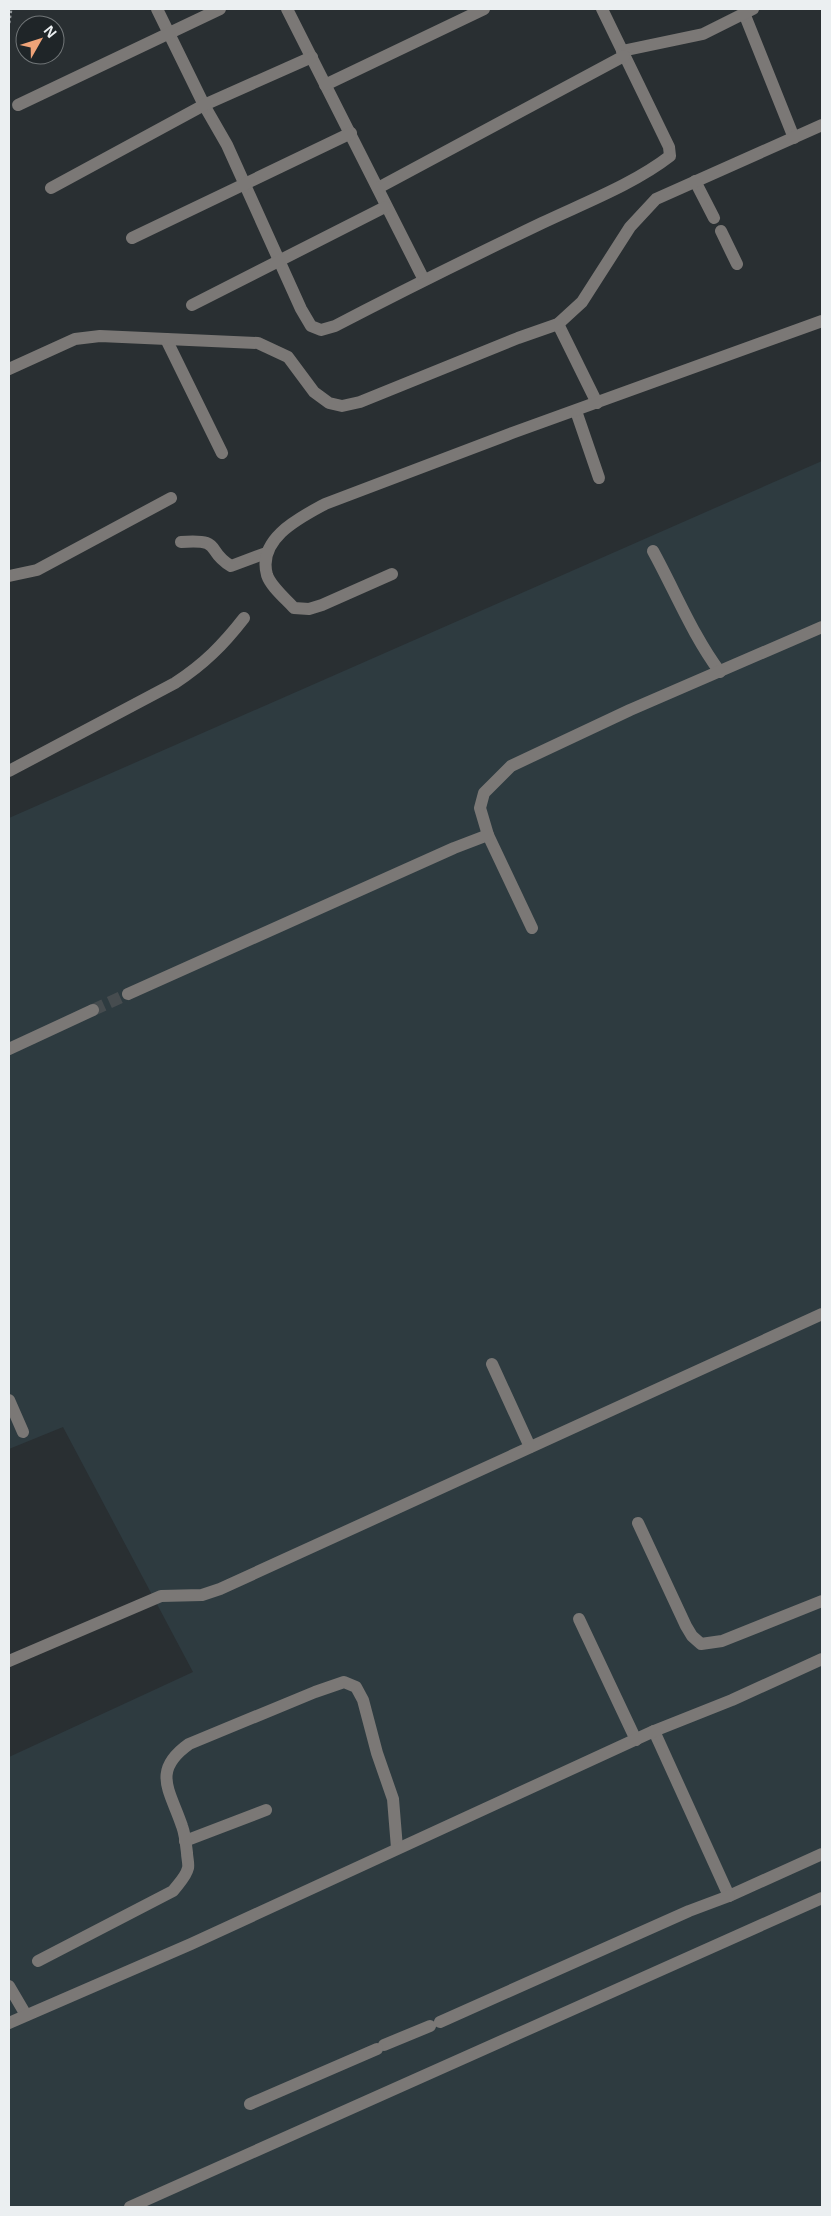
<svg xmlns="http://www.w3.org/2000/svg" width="831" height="2216" font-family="'Open Sans',sans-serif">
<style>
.built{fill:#2e3b40}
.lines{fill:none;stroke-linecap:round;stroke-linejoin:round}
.minor-tunnel{stroke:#464c4f;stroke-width:12;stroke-dasharray:12 6;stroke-linecap:butt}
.path{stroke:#919699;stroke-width:3;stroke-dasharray:2.5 2.5;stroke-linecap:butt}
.minor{stroke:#7b7876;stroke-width:12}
</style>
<rect width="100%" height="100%" fill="#292f32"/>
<polygon class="built" points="822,461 822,2207 9,2207 9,1757 193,1672 63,1427 9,1449 9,818"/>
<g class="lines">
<polyline class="minor-tunnel" points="93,1010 128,994"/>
<polyline class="path" points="9,23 11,9"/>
<g class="minor">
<path d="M157 9 204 105 227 145 301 309 311 326 321 330 335 326C404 290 473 256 542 223 584 203 634 184 670 156L669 147 602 9"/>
<polyline points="287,9 424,280"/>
<polyline points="744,13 794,138"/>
<polyline points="622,51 703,34 753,9"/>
<polyline points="325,85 484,9"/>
<polyline points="18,105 220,9"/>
<polyline points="695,181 714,218"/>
<polyline points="51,188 204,105 312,57"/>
<polyline points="378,188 624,56"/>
<polyline points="721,231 737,264"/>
<polyline points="132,238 351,133"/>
<polyline points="192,305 385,207"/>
<polyline points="558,324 597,403"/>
<polyline points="166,339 222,453"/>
<polyline points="9,369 75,339 100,336 258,343 288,357 314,392 329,403 342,406 360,402 518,338 558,324 582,302 630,227 656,199 822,125"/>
<polyline points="576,411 599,478"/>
<path d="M181 542C225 539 204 550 231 566L266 553"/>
<path d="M653 551C675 591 693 636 720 672"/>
<path d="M392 574 322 605 309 609 294 608C286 599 271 587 267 575 257 539 299 518 325 504L512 433 822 321"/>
<polyline points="9,576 37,570 171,498"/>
<path d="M9 771 175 683C204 664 223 645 244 618"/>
<polyline points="488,835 532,928"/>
<polyline points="128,994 454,848 488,835 480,808 484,793 511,766 630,710 822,627"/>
<polyline points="9,1049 93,1010"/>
<polyline points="492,1364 530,1447"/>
<polyline points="9,1400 23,1432"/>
<polyline points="638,1523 686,1626 692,1636 701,1644 722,1641 822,1601"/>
<polyline points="579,1619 636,1740"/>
<polyline points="9,1661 161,1596 202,1595 220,1589 822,1314"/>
<polyline points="654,1731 729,1896 822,1854"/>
<polyline points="185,1841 266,1810"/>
<path d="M38 1961 173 1891C178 1884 186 1877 188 1868 189 1864 187 1857 187 1853 186 1844 185 1834 182 1826 170 1790 151 1771 189 1744L315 1692 344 1682 356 1687 363 1700 377 1753 393 1799 397 1848"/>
<polyline points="9,1986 26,2015"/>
<polyline points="440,2022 689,1911 729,1896"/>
<polyline points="9,2023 191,1944 654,1731 732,1700 822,1659"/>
<polyline points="384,2045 430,2026"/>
<polyline points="250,2104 377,2049"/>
<polyline points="130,2207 822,1898"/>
</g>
</g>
<rect width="831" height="2216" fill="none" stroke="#ebeff1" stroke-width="20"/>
<g transform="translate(40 40) rotate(51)"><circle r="24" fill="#1f2528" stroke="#717678"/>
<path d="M0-4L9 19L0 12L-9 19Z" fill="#efa378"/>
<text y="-8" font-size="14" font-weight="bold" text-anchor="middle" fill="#ebeff1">N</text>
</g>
</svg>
